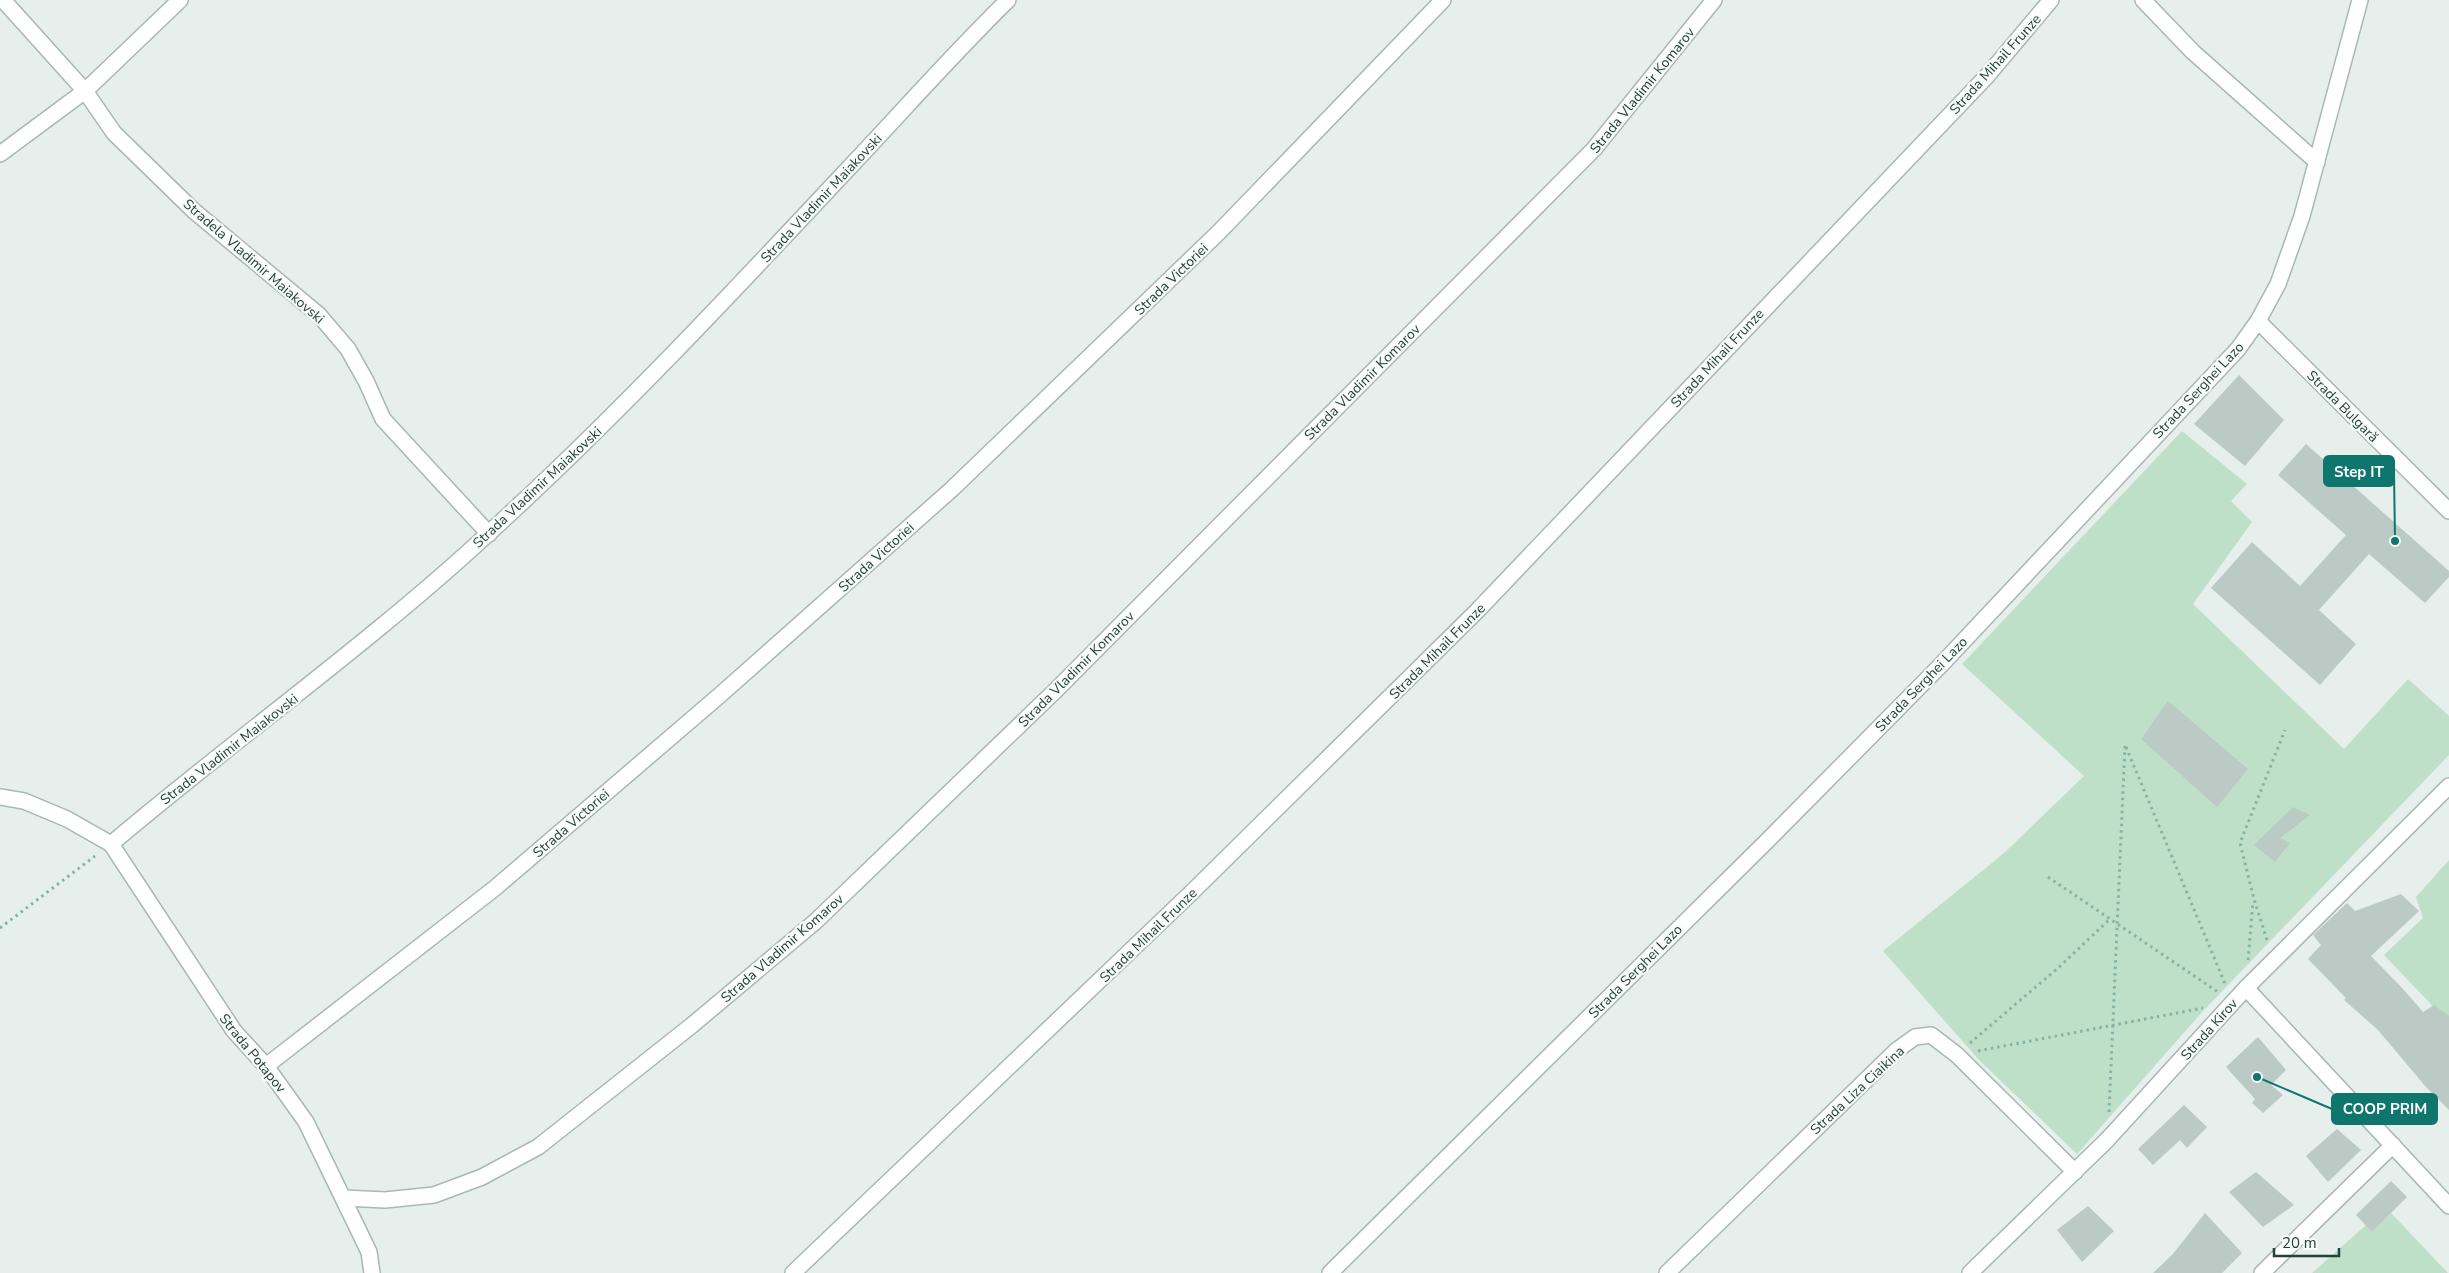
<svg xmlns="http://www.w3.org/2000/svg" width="2449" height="1273" font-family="'Nunito Sans',sans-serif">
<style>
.green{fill:#bfe0c8}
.building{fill:#bbcac4}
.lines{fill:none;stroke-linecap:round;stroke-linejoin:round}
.minor-casing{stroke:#a8b8b2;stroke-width:18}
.path{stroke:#86b3a5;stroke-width:3;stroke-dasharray:2.5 4;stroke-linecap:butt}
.minor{stroke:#fff;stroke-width:15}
.labels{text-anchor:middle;stroke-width:4.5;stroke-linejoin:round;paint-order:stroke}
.street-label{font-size:14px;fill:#24423a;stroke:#f7fbf9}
.leader{fill:none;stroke:#0f766e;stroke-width:2}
.callout-dot{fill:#0f766e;stroke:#f7fbf9;stroke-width:2}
.callout{fill:#0f766e;stroke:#0f766e;stroke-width:2}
.callout-label{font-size:15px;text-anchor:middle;font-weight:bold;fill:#fff}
</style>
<rect width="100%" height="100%" fill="#e6efeb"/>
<g class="green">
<polygon points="2182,431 2247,484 2231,501 2252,522 2193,604 2344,749 2408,679 2449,716 2449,755 2203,1011 2077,1154 1979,1060 1883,951 2003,854 2084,776 1962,664"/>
<polygon points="2449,860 2449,1023 2384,955 2423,918 2416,897"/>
<polygon points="2391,1213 2448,1273 2312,1273 2366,1225 2373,1231"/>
</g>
<g class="building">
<polygon points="2239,375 2284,420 2245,466 2194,424"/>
<polygon points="2306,444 2449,571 2449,577 2425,603 2369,554 2319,610 2356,644 2320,685 2211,588 2252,542 2300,586 2346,535 2278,475"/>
<polygon points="2168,701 2248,769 2217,807 2141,739"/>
<polygon points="2293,807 2310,815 2280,838 2290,843 2275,862 2254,845"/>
<polygon points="2401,894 2419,911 2371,956 2404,990 2423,1012 2434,1005 2449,1016 2449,1110 2426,1087 2378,1030 2344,1000 2346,998 2308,959 2321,945 2313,935 2347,903 2355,911"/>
<polygon points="2258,1037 2286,1070 2271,1085 2283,1095 2263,1113 2252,1103 2255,1099 2226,1067"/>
<polygon points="2184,1105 2207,1127 2187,1148 2180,1140 2153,1165 2138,1149"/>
<polygon points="2337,1129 2361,1150 2328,1182 2306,1156"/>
<polygon points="2256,1172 2294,1205 2263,1227 2229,1192"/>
<polygon points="2391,1181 2407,1197 2372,1232 2356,1215"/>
<polygon points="2088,1206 2114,1231 2082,1262 2057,1230"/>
<polygon points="2205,1213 2242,1253 2222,1273 2153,1273 2173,1254"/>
</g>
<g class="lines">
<defs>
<g id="minor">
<polyline points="3,0 85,91 114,133 194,211 319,315 348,349 366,381 383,419 489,534"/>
<polyline points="2143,0 2193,52 2317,162"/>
<polyline points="0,154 85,91 180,0"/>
<polyline points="2258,321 2449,511"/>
<polyline points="0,797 24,801 67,819 111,844 234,1031 266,1066 306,1122 369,1252 372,1273"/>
<path d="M111 844C236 738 369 644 489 533 614 419 730 295 846 171 900 114 952 55 1008 0"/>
<polyline points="2246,988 2449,1206"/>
<polyline points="266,1066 495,888 720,695 952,489 1219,232 1443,0"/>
<polyline points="344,1198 385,1200 434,1195 482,1177 538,1147 691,1026 816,921 1055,691 1594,149 1714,0"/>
<polyline points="793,1273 1191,893 1477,611 1987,76 2051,0"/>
<polyline points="1330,1273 1766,842 1940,666 2238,349 2258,321 2278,284 2302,216 2360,0"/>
<polyline points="1667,1273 1897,1050 1915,1037 1931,1035 1957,1055 2075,1172"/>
<polyline points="1970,1273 2107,1140 2246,988 2449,786"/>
<polyline points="2262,1273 2393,1145"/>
</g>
</defs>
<use href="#minor" class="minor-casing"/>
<g class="path">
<polyline points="2126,747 2226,986"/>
<polyline points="2048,877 2218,992"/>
<polyline points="0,928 95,856"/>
<polyline points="2267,940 2254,899 2240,843 2285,730"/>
<polyline points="2248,960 2253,902"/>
<polyline points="1970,1043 2058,968 2110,919"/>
<polyline points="1978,1051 2203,1008"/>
<polyline points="2109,1112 2125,745"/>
</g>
<use href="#minor" class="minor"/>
</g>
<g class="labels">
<g class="street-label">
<text transform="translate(1995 64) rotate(-48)" y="5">Strada Mihail Frunze</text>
<text transform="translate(1642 90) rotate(-51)" y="5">Strada Vladimir Komarov</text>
<text transform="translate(821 198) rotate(-47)" y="5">Strada Vladimir Maiakovski</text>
<text transform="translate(254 261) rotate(41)" y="5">Stradela Vladimir Maiakovski</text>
<text transform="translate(1171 279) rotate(-44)" y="5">Strada Victoriei</text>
<text transform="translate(1717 358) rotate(-47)" y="5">Strada Mihail Frunze</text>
<text transform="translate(1362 382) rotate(-45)" y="5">Strada Vladimir Komarov</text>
<text transform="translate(2198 390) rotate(-47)" y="5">Strada Serghei Lazo</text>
<text transform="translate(2343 406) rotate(45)" y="5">Strada Bulgară</text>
<text transform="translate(537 487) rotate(-43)" y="5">Strada Vladimir Maiakovski</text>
<text transform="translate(876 557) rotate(-42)" y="5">Strada Victoriei</text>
<text transform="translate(1437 651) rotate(-45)" y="5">Strada Mihail Frunze</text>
<text transform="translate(1076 669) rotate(-45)" y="5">Strada Vladimir Komarov</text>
<text transform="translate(1921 684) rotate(-46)" y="5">Strada Serghei Lazo</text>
<text transform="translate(229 749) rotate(-38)" y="5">Strada Vladimir Maiakovski</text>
<text transform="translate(571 823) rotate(-41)" y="5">Strada Victoriei</text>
<text transform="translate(1148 935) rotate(-44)" y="5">Strada Mihail Frunze</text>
<text transform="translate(782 948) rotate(-41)" y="5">Strada Vladimir Komarov</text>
<text transform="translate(1635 971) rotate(-45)" y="5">Strada Serghei Lazo</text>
<text transform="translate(2209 1029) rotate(-48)" y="5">Strada Kirov</text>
<text transform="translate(253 1053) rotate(51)" y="5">Strada Potapov</text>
<text transform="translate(1857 1090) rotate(-43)" y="5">Strada Liza Ciaikina</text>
</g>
</g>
<path class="leader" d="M2395 541L2394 471M2257 1077L2332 1109"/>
<g class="callout-dot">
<circle cx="2395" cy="541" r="5"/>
<circle cx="2257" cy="1077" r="5"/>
</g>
<g class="callout">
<rect x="2324" y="456" width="70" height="30" rx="5"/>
<rect x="2332" y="1094" width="105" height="30" rx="5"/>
</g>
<g class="callout-label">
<text x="2359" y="477">Step IT</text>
<text x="2385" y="1114">COOP PRIM</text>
</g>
<path d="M2274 1248v8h65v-8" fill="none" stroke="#24423a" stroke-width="2.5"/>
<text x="2282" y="1248" font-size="15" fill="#24423a" stroke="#f7fbf9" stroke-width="4" paint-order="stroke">20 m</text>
</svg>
